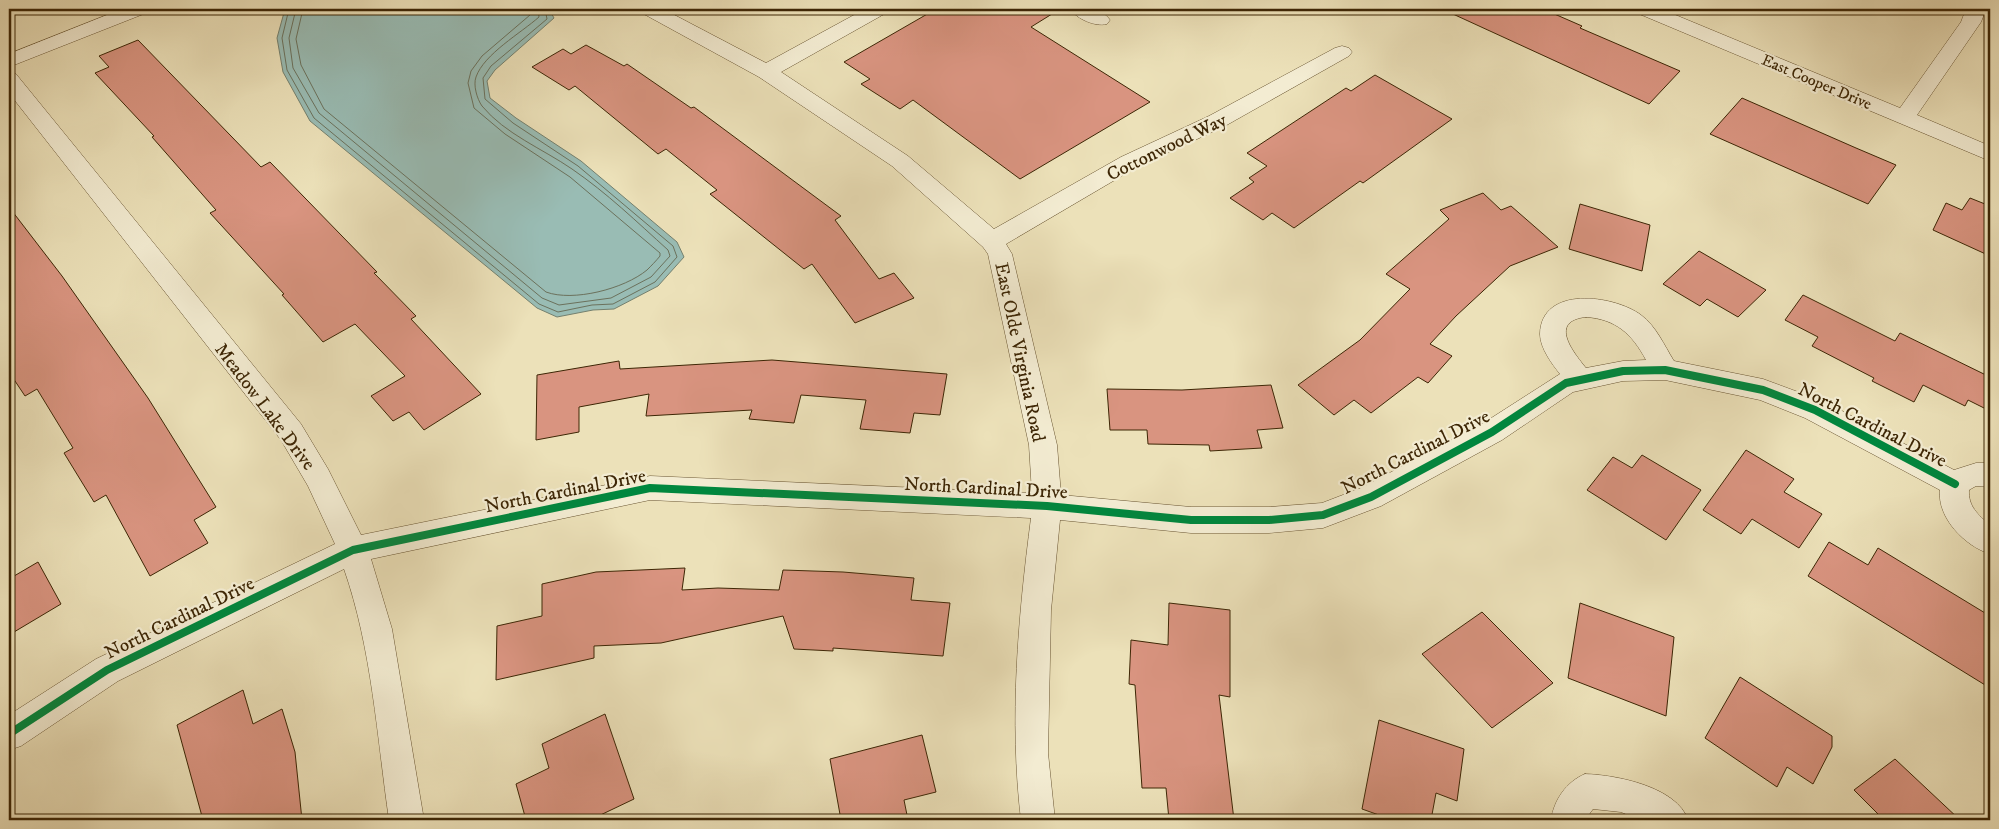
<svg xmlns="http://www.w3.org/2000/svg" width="1999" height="829" font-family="'IM FELL DW Pica',serif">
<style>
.water{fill:#99bcb4;stroke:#74806e}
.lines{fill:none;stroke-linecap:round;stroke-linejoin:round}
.shore{stroke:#6b715c;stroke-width:1}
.building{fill:#d99480;stroke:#3d2605}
.minor-casing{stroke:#695532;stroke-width:1}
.minor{fill:#f3ecd2;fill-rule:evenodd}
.cycleway-casing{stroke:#f3ecd2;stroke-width:11}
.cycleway{stroke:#00873e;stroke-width:8}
.labels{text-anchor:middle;stroke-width:4.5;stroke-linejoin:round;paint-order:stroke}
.far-street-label{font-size:16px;fill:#3d2605;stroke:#f3ecd2}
.street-label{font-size:19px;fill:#3d2605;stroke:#f3ecd2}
</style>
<rect width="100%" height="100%" fill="#ece1b9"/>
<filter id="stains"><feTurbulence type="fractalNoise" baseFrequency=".004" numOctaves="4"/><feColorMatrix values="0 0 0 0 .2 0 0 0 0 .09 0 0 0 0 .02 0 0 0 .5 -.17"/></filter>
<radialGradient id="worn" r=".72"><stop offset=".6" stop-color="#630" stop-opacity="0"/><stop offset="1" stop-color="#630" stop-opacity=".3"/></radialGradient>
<polygon class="water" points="285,9 549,9 554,18 495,70 487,81 490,98 516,118 581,161 677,242 684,257 658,286 614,309 593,310 557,317 537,308 310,121 283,72 277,38"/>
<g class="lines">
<g class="shore">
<polyline points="289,9 282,38 287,70 314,118 539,304 558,312 592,305 613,304 655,282 677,257 673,246 578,166 513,123 485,99 483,78 491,66 547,19 545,9"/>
<path d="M296 9 289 38 293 68 319 113 542 298 559 305 611 298 651 277 670 256 668 250C637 222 607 193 572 169 543 149 505 134 482 106 477 99 473 85 476 77 484 54 521 33 539 17L538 9"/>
<path d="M303 9 296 39 301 65 324 109 546 292C573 302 624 289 647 270 651 266 656 261 660 256V253L570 177 505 134 474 108 468 83 471 71 482 56 530 15 531 9"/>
</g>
</g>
<g class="building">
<polygon points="936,9 1060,9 1031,27 1150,102 1020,179 913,100 900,109 861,84 870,79 844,62"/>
<polygon points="1442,9 1543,9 1582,26 1580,28 1680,71 1649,104"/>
<polygon points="138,40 261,167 270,162 377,272 374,273 416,316 411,319 481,394 424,430 409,412 393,421 371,396 405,376 355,324 323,342 282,295 284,294 210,213 216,210 152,137 154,136 95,73 109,67 99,56"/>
<polygon points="586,45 624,66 627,64 691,108 694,107 841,216 835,220 879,279 894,273 914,298 855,323 812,264 804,269 710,194 717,190 666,149 658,154 575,86 569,90 532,67 563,49 571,54"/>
<polygon points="1375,75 1452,119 1363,183 1360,181 1294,228 1272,213 1263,220 1230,198 1254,182 1249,178 1267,166 1247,153 1346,88 1351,91"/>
<polygon points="1742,98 1856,148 1896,165 1868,204 1710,134"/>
<polygon points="1483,193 1501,210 1511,206 1558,247 1510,266 1456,316 1430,344 1452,356 1428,383 1418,377 1371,413 1354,400 1334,415 1298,385 1360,340 1410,289 1386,274 1449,219 1440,210"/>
<polygon points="1970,198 1990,206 1990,256 1933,230 1946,203 1962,210"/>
<polygon points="1580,204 1650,225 1642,271 1569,249"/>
<polygon points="9,207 62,276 148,398 216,507 194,520 208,543 150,576 106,495 94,502 64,453 73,448 37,389 25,396 9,372"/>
<polygon points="1699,251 1766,290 1738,317 1707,299 1700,306 1663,284"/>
<polygon points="1803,295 1895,341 1900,333 1990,377 1990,411 1968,400 1965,406 1923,385 1914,402 1872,381 1874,378 1812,346 1818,337 1785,320"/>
<polygon points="772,360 947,374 940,415 914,413 910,433 860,429 866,400 801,395 794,423 749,419 752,410 646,416 649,394 579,407 579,432 536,440 537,375 619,361 620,369"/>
<polygon points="1271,385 1283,428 1257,430 1262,448 1210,451 1209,445 1148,444 1147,430 1110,430 1107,389 1182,390"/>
<polygon points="1746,450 1794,479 1784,492 1822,514 1799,548 1752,519 1741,534 1703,510"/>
<polygon points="1642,455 1701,490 1666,540 1587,490 1613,457 1632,468"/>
<polygon points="1829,542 1868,565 1878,548 1990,616 1990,688 1808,576"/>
<polygon points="38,562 61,604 9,635 9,579"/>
<polygon points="685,568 682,590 718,588 779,590 783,570 843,572 914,578 911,600 950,603 943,656 833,648 833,651 794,649 783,616 661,643 594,646 594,658 496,680 497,626 542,616 542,584 596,572"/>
<polygon points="1169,603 1230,610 1230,697 1219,695 1234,820 1169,820 1166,788 1142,788 1135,685 1129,684 1131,640 1168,645"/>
<polygon points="1580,603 1674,637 1666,716 1568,678"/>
<polygon points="1482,612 1553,683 1492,728 1422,654"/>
<polygon points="1740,677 1832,736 1832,747 1813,784 1787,767 1777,787 1705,738"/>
<polygon points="243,690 253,724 282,709 295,752 302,820 203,820 177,725"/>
<polygon points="605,714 634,799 590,820 526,820 516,784 549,768 542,744"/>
<polygon points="1379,720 1464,749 1457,801 1436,793 1431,820 1393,820 1362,809"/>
<polygon points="922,735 936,792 904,800 908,820 841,820 830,759"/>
<polygon points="1895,759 1960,820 1884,820 1854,790"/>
</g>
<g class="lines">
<defs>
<g id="minor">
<polygon points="122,9 149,9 146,13 9,67 9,54"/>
<path d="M639 9H663L766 63 865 9H889L886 13 781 72 908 156 994 229 1121 157 1209 116 1335 48 1342 46 1349 48 1352 52 1349 56 1225 126 1137 167 1006 244 1012 254 1057 445 1061 495 1191 507H1269L1322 503 1361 488 1482 424 1560 374C1552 364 1540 348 1540 334 1541 285 1614 295 1641 315 1656 326 1664 345 1674 361L1763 379 1825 402 1954 470 1976 463H1990V487L1976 486 1969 490C1968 506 1978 515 1990 525V554C1965 546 1937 518 1940 490L1805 418 1760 400 1665 380 1623 381 1573 392 1502 440 1381 506 1323 528 1269 533H1191L1060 520 1051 610 1048 753 1055 820H1021C1009 719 1018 618 1031 518L650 500 371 559 392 629 424 820H389C377 737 372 649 344 569L118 681 21 746 9 750V715L96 659 335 544 308 486 281 440 9 93V72L16 74 301 424 328 469 361 535 650 476 1032 493 1029 445 988 254 983 247 892 166 759 77 642 13ZM1586 317C1616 319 1632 334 1646 360L1623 361 1586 368C1573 352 1548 321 1586 317Z"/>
<path d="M1070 9C1084 8 1101 7 1110 20L1107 24C1095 27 1077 19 1070 9Z"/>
<polygon points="1634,9 1661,9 1900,108 1961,22 1966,9 1986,9 1981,22 1917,115 1990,146 1990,161 1637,13"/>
<path d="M1585 774C1617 775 1677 787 1688 820H1640L1621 812 1593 809 1585 820H1551C1554 800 1566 782 1585 774Z"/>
</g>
</defs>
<use href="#minor" class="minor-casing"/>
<use href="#minor" class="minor"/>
<defs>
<polyline id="cycleway" points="9,734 107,670 353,550 650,488 1047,506 1191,520 1269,520 1323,515 1371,497 1492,432 1566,383 1623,371 1665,370 1763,390 1815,410 1955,484"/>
</defs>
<use href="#cycleway" class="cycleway-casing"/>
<use href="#cycleway" class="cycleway"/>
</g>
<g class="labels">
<g class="far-street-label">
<text transform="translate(1817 81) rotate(23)" y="6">East Cooper Drive</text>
</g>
<g class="street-label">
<text transform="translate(1166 146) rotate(-26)" y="7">Cottonwood Way</text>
<text transform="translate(1021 352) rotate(78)" y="7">East Olde Virginia Road</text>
<text transform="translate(266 406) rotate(53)" y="7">Meadow Lake Drive</text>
<text transform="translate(1873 424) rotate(27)" y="7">North Cardinal Drive</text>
<text transform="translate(1415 451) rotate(-27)" y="7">North Cardinal Drive</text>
<text transform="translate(986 487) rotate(3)" y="7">North Cardinal Drive</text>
<text transform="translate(565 490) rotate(-11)" y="7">North Cardinal Drive</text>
<text transform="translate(179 617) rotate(-26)" y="7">North Cardinal Drive</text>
</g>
</g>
<rect width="1999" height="829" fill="none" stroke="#ece1b9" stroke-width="30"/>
<rect x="10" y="10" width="1979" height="809" fill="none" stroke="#3d2605" stroke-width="2.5"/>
<rect x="15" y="15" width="1969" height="799" fill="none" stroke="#3d2605"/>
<rect width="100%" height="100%" filter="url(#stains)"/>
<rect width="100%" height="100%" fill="url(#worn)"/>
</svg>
